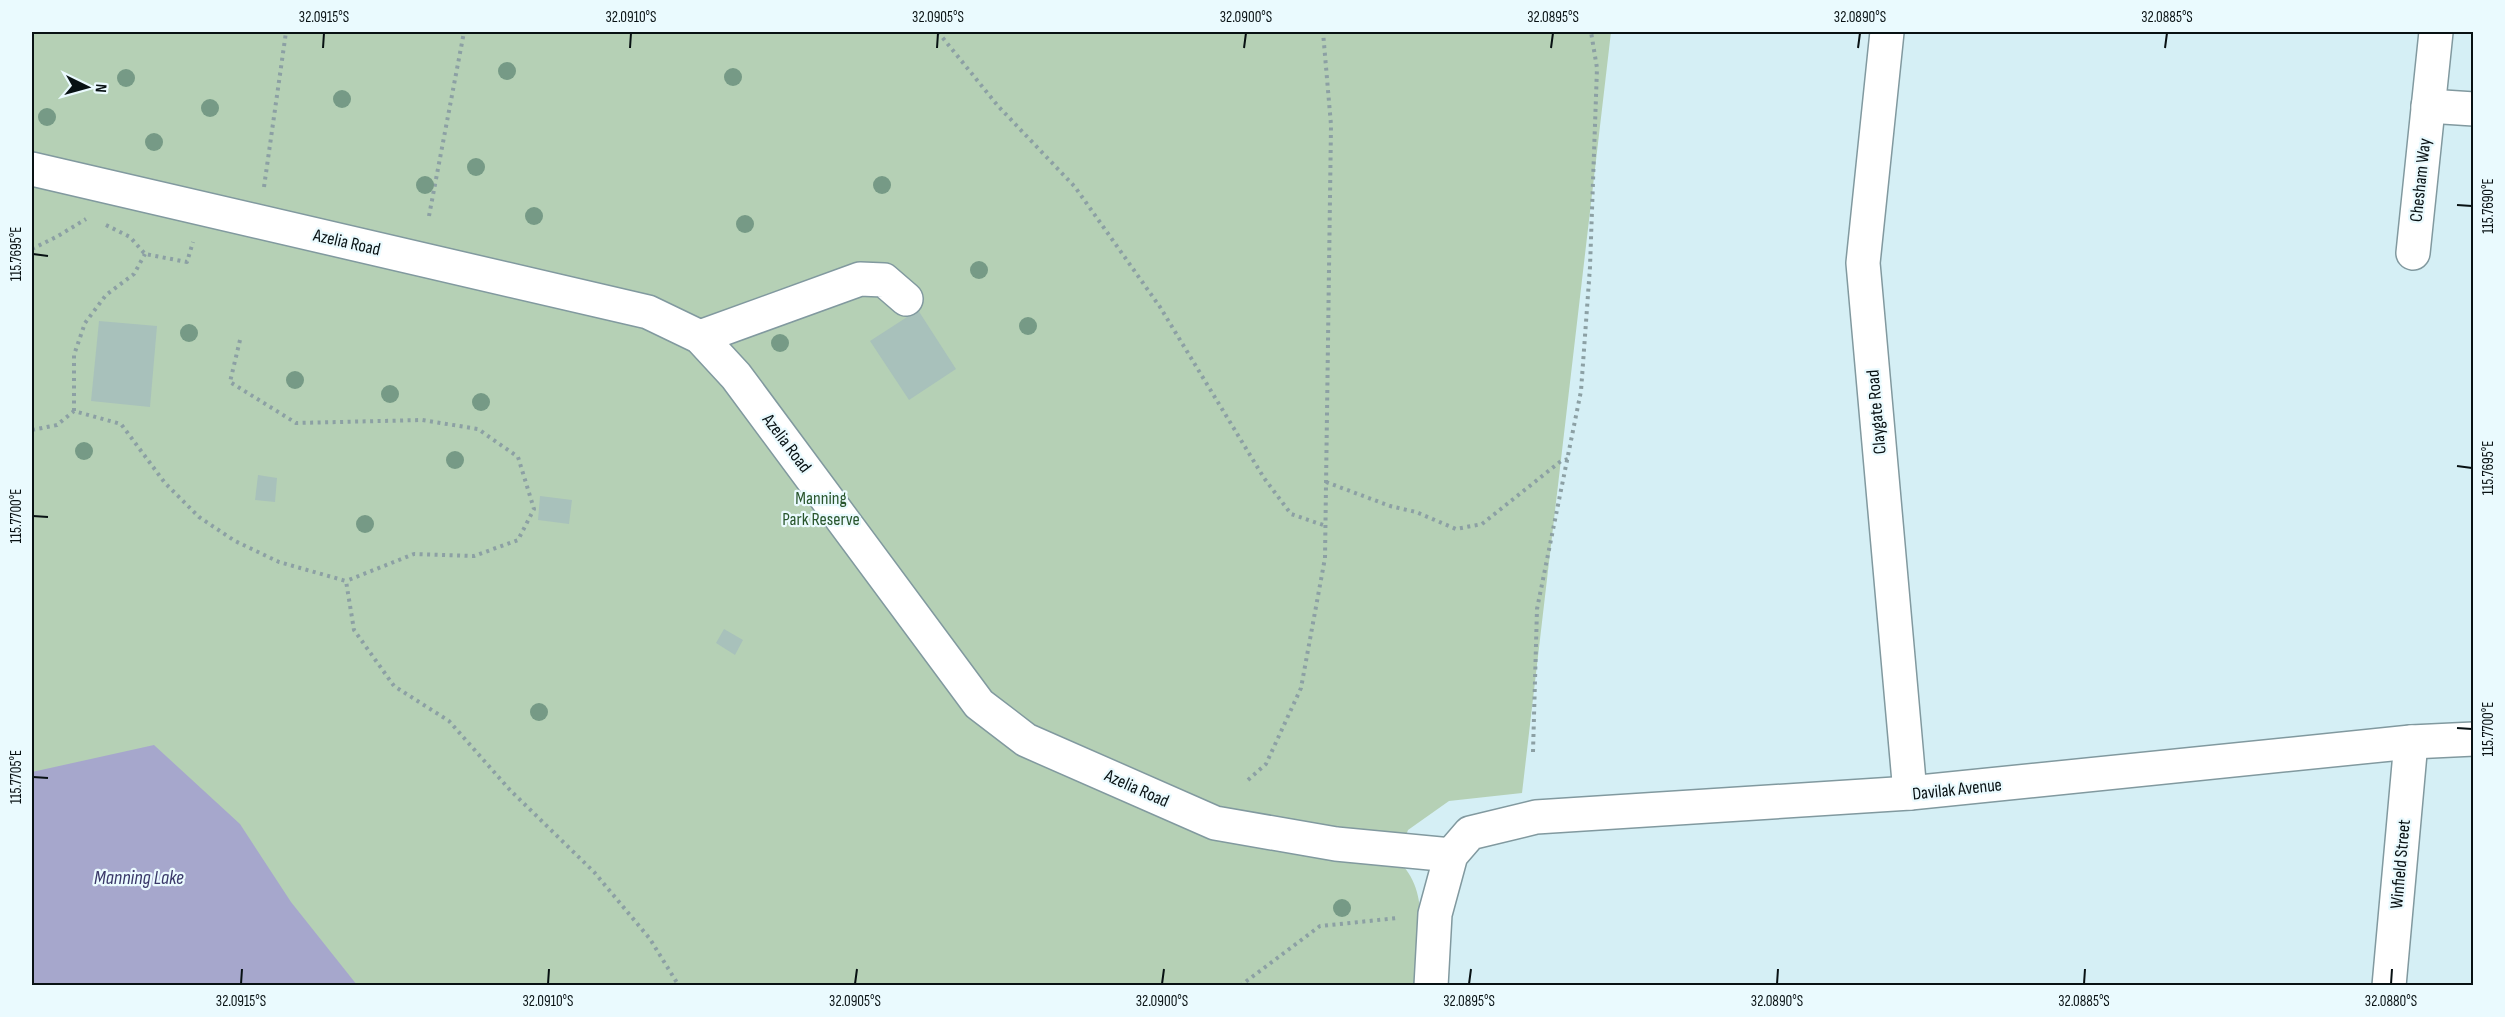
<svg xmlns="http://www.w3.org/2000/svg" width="2505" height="1017" font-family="'Sofia Sans Condensed',sans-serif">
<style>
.green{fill:#b5d0b5}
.water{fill:#a6a7cc}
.building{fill:#a8c1bb}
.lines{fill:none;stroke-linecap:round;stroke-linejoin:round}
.minor-casing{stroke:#81999f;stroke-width:36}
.path{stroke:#8ca0a4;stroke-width:4;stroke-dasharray:3 4.5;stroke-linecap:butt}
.minor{stroke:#fff;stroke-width:33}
.tree{fill:#769a86}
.ticks{fill:none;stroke:#081113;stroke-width:2}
.labels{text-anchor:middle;stroke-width:4.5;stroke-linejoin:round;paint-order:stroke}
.street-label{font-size:18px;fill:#081113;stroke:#eafafe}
.park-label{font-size:18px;fill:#28552c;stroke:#eafafe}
.water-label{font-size:20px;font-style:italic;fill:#3a3869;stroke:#eafafe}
.neatline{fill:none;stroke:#081113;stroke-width:2}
.ticks-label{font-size:15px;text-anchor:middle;fill:#081113}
</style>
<rect width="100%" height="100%" fill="#d5eff5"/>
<path class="green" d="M32 32H1611L1522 793 1449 801 1408 830 1397 860C1433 891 1418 945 1414 985H32Z"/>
<polygon class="water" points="154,745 240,824 291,902 357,985 32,985 32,772"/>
<g class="building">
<polygon points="918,310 956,369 909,400 870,341"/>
<polygon points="99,321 157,326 150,407 91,401"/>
<polygon points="258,475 277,478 275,502 255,500"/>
<polygon points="540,496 572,500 569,524 538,520"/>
<polygon points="724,629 743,640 735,655 716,643"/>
</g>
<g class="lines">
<defs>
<g id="minor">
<polyline points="1887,32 1863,263 1910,793"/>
<polyline points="2428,106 2474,109"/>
<polyline points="32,169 648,312 700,337 736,376 979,704 1026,740 1215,823 1336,844 1451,855"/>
<polyline points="2413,253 2436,32"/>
<polyline points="700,337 860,279 884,280 906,299"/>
<polyline points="1431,986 1435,914 1451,855 1470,833 1536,817 1910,793 2411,742 2474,739"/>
<polyline points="2389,986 2411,742"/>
</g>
</defs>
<use href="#minor" class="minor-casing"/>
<g class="path">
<polyline points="938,32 998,106 1075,187 1160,307 1264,478 1291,514 1326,526"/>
<polyline points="264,187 286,32"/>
<polyline points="429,216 464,32"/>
<polyline points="106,225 130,237 145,254 187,262 193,242"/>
<polyline points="32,249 58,236 86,219"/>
<polyline points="240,340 230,382 296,423 422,420 478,429 518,457 534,509 518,540 474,556 414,554 346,581"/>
<polyline points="74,411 74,355 85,323 106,295 134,274 145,254"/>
<polyline points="32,430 57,425 74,411 121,424 165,483 199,517 235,541 279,562 346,581 354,630 394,686 449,721 510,790 594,872 650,939 679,986"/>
<polyline points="1326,482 1390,506 1416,512 1456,529 1482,524 1561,461 1568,459"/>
<polyline points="1533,752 1537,609 1581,391 1590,267 1597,68 1591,32"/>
<polyline points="1248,780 1266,764 1301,688 1325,558 1331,125 1323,32"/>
<polyline points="1240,986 1320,926 1398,918"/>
</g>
<use href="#minor" class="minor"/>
</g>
<g class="tree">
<circle cx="507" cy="71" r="9"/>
<circle cx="733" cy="77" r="9"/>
<circle cx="126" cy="78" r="9"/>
<circle cx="342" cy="99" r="9"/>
<circle cx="210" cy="108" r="9"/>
<circle cx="47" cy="117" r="9"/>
<circle cx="154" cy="142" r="9"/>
<circle cx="476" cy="167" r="9"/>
<circle cx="425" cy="185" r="9"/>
<circle cx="882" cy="185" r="9"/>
<circle cx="534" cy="216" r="9"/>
<circle cx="745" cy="224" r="9"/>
<circle cx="979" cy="270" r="9"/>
<circle cx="1028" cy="326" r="9"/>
<circle cx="189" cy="333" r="9"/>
<circle cx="780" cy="343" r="9"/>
<circle cx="295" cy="380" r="9"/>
<circle cx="390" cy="394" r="9"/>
<circle cx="481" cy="402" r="9"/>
<circle cx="84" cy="451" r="9"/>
<circle cx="455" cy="460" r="9"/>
<circle cx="365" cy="524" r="9"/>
<circle cx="539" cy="712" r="9"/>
<circle cx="1342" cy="908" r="9"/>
</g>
<path class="ticks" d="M323 48 324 33M630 48 631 33M937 48 938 33M1244 48 1246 33M1551 48 1553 33M1858 48 1860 33M2165 48 2167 33M2457 205 2472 206M33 254 48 256M2457 466 2472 468M33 516 48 517M2457 728 2472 729M33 777 48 778M241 984 242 969M548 984 549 969M855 984 857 969M1162 984 1164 969M1469 984 1471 969M1777 984 1778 969M2084 984 2085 969M2391 984 2392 969"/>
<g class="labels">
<g class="street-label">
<text transform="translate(2420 180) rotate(-84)" y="6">Chesham Way</text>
<text transform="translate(347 242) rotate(13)" y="6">Azelia Road</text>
<text transform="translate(1876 412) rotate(-95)" y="6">Claygate Road</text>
<text transform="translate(787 443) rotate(53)" y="6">Azelia Road</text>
<text transform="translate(1137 788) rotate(24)" y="6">Azelia Road</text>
<text transform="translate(1957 789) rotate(-6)" y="6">Davilak Avenue</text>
<text transform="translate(2400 864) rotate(-85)" y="6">Winfield Street</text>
</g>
<g class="park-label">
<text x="821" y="504">Manning<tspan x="821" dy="21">Park Reserve</tspan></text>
</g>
<g class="water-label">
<text x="139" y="884">Manning Lake</text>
</g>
</g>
<rect width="2505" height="1017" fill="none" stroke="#eafafe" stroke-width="66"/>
<g transform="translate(87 87) rotate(95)" stroke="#eafafe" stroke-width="4.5" paint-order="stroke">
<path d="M0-4.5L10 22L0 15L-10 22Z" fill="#081113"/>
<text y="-9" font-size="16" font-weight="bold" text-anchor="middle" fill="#081113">N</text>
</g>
<rect x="33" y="33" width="2439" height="951" class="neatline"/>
<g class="ticks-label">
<text x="324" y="22">32.0915°S</text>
<text x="631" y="22">32.0910°S</text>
<text x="938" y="22">32.0905°S</text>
<text x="1246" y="22">32.0900°S</text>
<text x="1553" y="22">32.0895°S</text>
<text x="1860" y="22">32.0890°S</text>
<text x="2167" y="22">32.0885°S</text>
<text transform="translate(2488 206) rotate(-90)" y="5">115.7690°E</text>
<text transform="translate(16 254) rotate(-90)" y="5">115.7695°E</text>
<text transform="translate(2488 468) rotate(-90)" y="5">115.7695°E</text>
<text transform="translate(16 516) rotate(-90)" y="5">115.7700°E</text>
<text transform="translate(2488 729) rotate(-90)" y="5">115.7700°E</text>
<text transform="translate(16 777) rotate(-90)" y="5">115.7705°E</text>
<text x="241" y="1006">32.0915°S</text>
<text x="548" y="1006">32.0910°S</text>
<text x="855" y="1006">32.0905°S</text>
<text x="1162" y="1006">32.0900°S</text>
<text x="1469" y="1006">32.0895°S</text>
<text x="1777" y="1006">32.0890°S</text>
<text x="2084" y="1006">32.0885°S</text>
<text x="2391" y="1006">32.0880°S</text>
</g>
</svg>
